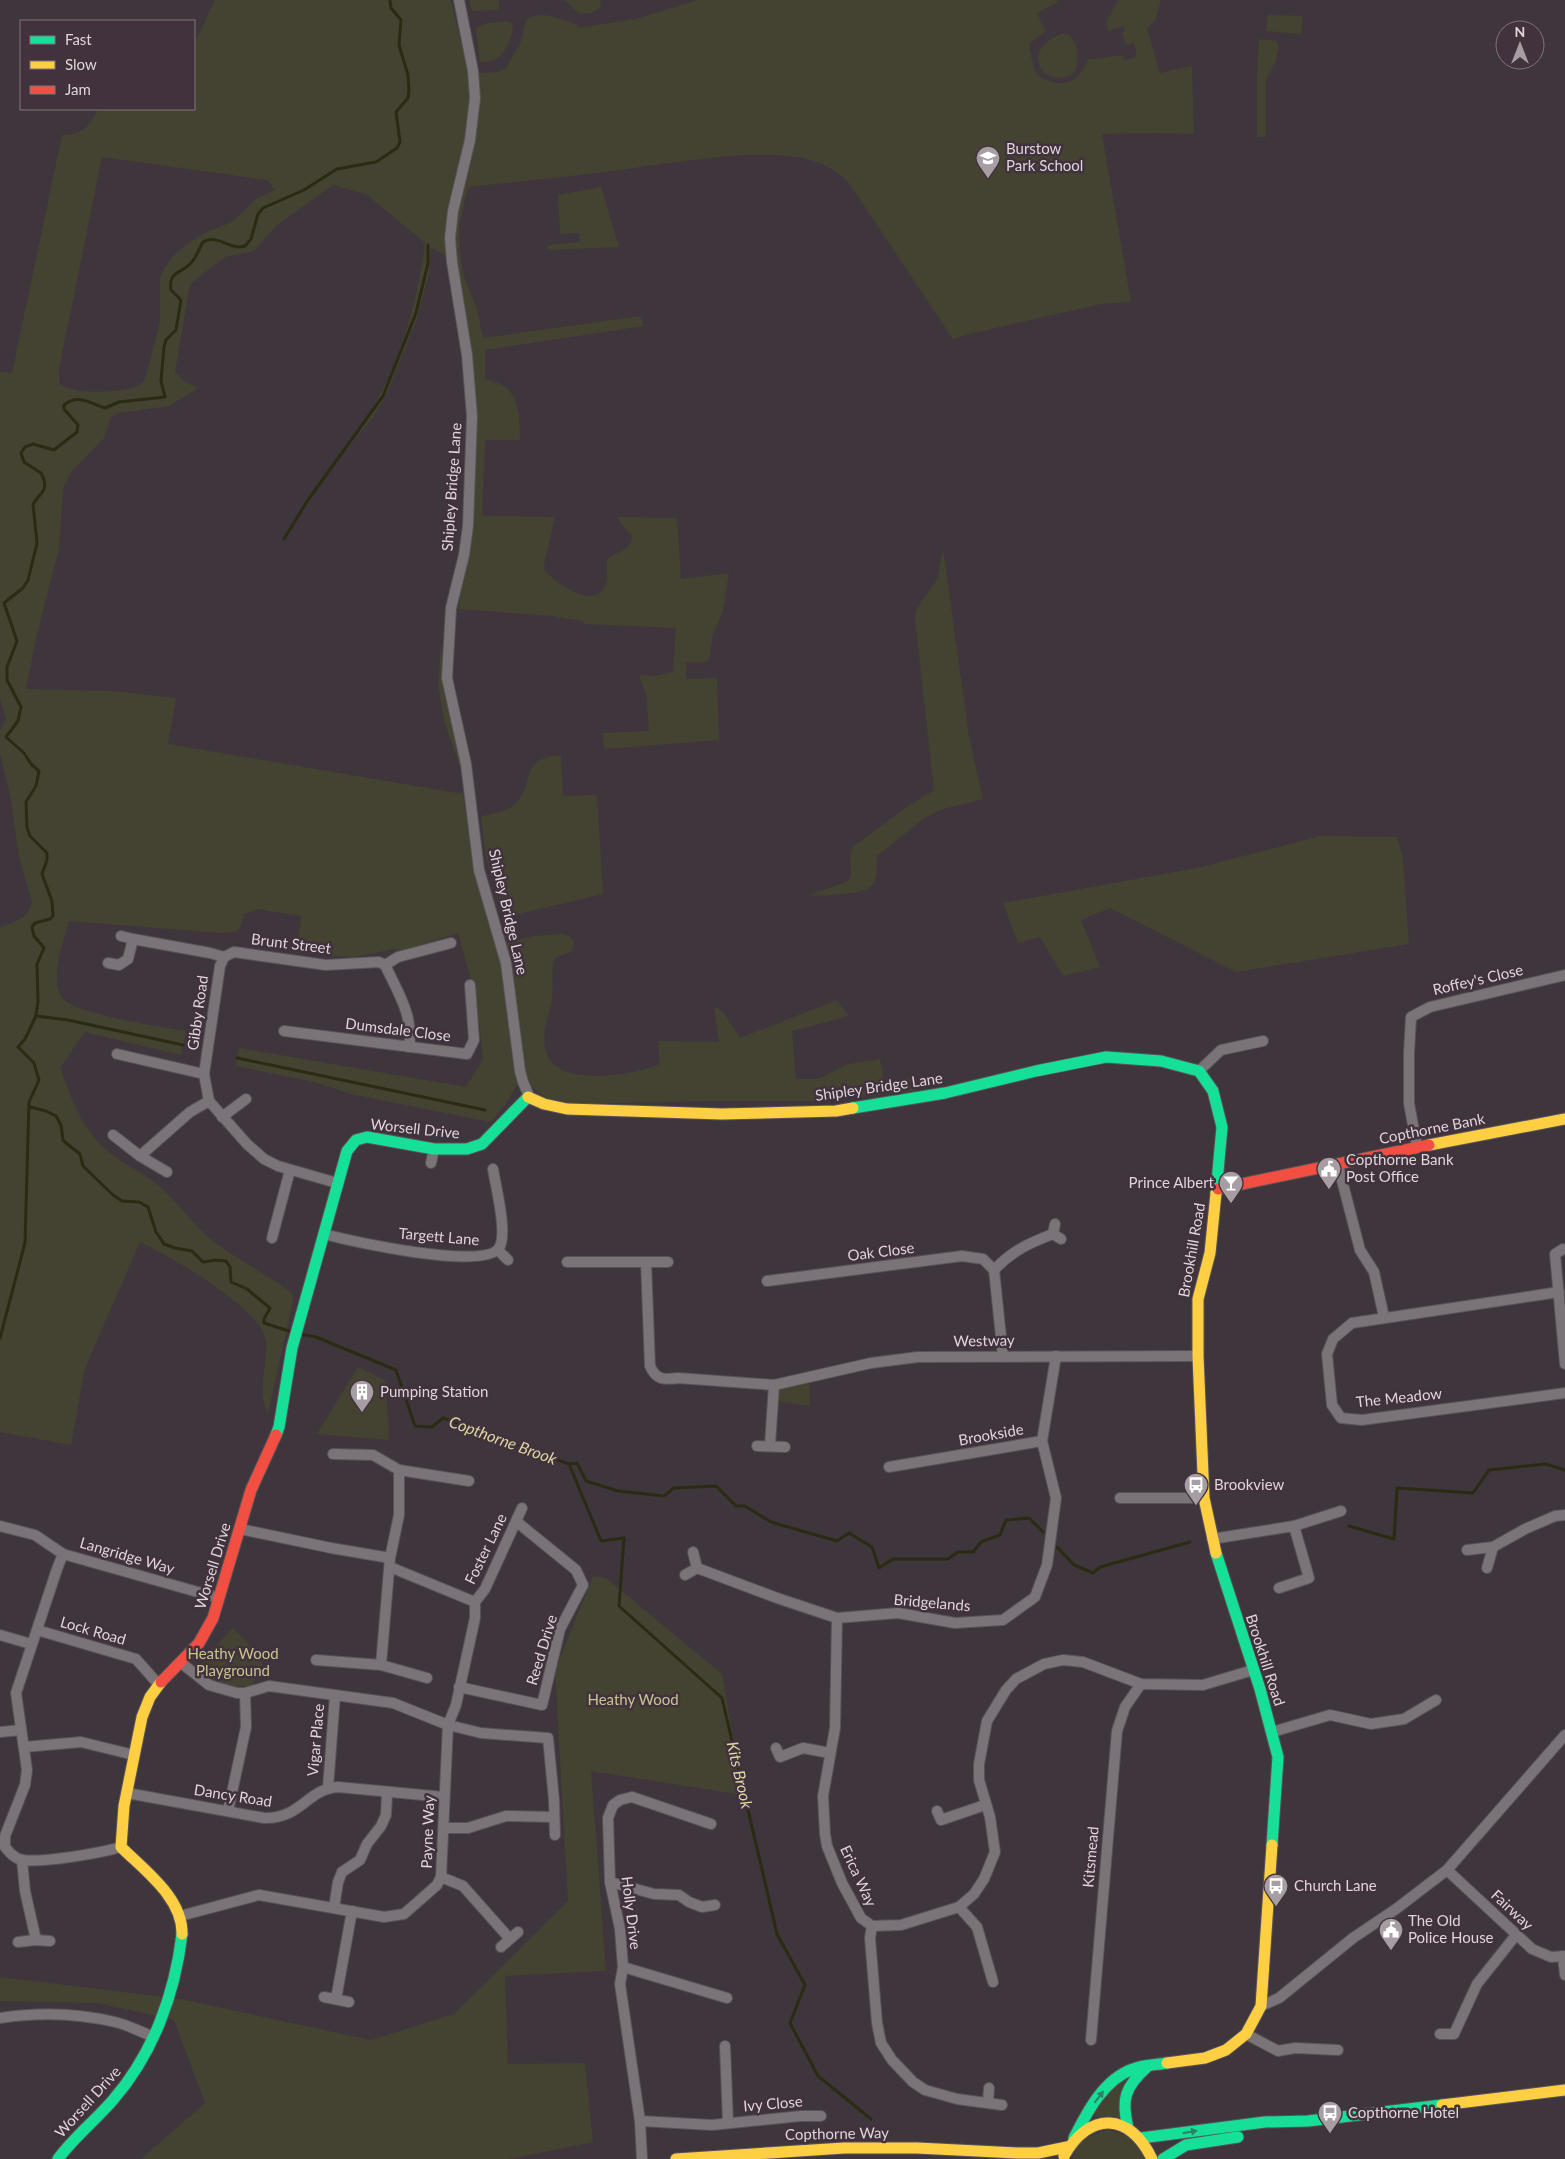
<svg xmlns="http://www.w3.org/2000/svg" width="1565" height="2159" font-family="Lato,sans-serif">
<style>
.green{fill:#444231;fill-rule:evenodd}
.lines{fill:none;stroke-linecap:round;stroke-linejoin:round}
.stream{stroke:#2d2a13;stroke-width:3}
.street-casing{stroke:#595358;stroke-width:12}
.fast-casing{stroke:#595358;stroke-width:13}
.slow-casing{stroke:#595358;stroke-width:13}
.jam-casing{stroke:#595358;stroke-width:13}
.street{stroke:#7a7478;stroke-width:10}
.fast{stroke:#16e098;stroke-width:11}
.slow{stroke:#ffcf43;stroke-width:11}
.jam{stroke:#f24e42;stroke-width:11}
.oneway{fill:#2e8066}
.labels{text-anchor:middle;stroke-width:5;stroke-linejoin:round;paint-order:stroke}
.poi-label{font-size:15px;fill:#dfd6dc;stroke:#41323d;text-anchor:start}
.street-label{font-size:15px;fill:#dfd6dc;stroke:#41323d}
.park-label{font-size:15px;fill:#c7c58f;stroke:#41323d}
.water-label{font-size:16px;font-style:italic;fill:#dad8a1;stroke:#41323d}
</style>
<rect width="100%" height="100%" fill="#3e363c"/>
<g class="green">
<path d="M215 0H451L466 63 481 73 498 72 506 68 521 41 526 20C542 8 562 21 578 25V28L636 19 698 0H1057L1058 2 1037 13 1046 31 1029 44C1031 54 1032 67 1038 75 1042 79 1047 81 1052 82 1070 87 1082 76 1087 60L1123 55 1124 60 1137 57 1134 43 1126 45 1122 32 1125 31 1124 26 1108 31 1106 22 1118 0H1161L1155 21 1147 28 1160 73 1192 66 1194 134 1159 133 1102 134 1131 302 1101 304 969 334 953 339 849 183C836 168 816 160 796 157 749 150 681 162 634 168 578 176 523 181 468 187L459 227 460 254 463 274 477 309 483 338 641 316 644 326 485 350V380C519 383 520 412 520 440H485L482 516 555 517 544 565 545 571C556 582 593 611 605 586 609 577 605 567 608 559 617 551 632 550 632 536L621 524 618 517 677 518 681 579 729 573 723 611 713 634 709 659 706 662H686V679L717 678 719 740 604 749 603 733 649 731 646 694 639 675 654 676 673 672 676 628 584 624 583 621 552 616 458 609 470 544 475 411 445 255 431 248 429 273 417 318 388 391 374 416 335 462C350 441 365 421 378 399 404 351 418 296 425 243L366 194 333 185 276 226 254 251 225 257 190 284 175 372 185 382 198 388 169 406 119 413 111 417 104 438 72 471 63 488 59 548 37 635 26 689 111 691 176 698 168 744 463 794 473 863 496 946 533 936 562 934 569 936 574 941C575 960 560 950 554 960 551 966 554 989 552 998 549 1016 540 1036 547 1054 559 1088 635 1075 660 1064L658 1041 719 1042 714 1006 724 1013 740 1038 837 1000 849 1016 792 1031 796 1079H818L848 1064 880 1059 884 1081 915 1077 917 1091 820 1101H714L565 1104 548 1099 528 1084 517 1085 505 1105 491 1122 351 1094 314 1082 236 1066 239 1048 466 1087 483 1059 477 1002 458 933 401 951 395 949 353 957 297 953 301 916 257 909 243 915C241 933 238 932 221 933L69 921C63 943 50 974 61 996 70 1014 164 1027 186 1031L181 1055 85 1032 60 1068C72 1099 82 1131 109 1152 124 1164 142 1172 157 1184 177 1201 192 1224 213 1241 238 1260 267 1274 292 1293L293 1301 268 1414C256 1390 268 1368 266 1342 265 1310 168 1255 140 1242L85 1368 71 1445 0 1432V928C14 922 29 918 32 902L19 856 10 795 0 753V730L6 719 0 699V372L12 373 62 135C82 135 90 126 98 109H194V39L196 40ZM102 157 267 180 275 190 256 199 232 222 207 232 188 243 173 256 164 269 160 278V322L146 376C144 380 144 383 139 385 126 393 67 396 59 382V369Z"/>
<polygon points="469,0 499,0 499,10 474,11 471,9"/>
<polygon points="565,0 600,0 601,7 591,13 579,14"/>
<polygon points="1268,15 1303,16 1301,34 1266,31"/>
<path d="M506 21 512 23C515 33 506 54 496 59 491 62 485 62 480 62L476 28 487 23Z"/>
<path d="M1061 34H1068C1079 43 1080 61 1074 73 1045 92 1017 51 1061 34Z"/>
<polygon points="1259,39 1276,41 1279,46 1275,63 1266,79 1266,137 1257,137 1257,76"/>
<polygon points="601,187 619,247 548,250 548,245 580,242 579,233 560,234 558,195"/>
<path d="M943 548 969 737 983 799 940 810 923 819 877 856C876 864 878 877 873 884 866 896 821 895 807 896L848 881C856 871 845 857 854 846L907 807 934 790 915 619 917 608 938 578Z"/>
<polygon points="441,645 445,693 460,749 460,767 444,721 438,684"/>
<path d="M561 755 563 796 597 795 603 894 506 917 486 858 481 816C491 815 506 812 514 805 536 786 517 758 561 755Z"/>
<polygon points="1320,836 1397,837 1403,858 1409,944 1236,972 1110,908 1081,920 1100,967 1063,976 1040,937 1018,943 1003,903 1202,867"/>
<polygon points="358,1367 386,1381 389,1440 317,1434"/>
<polygon points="801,1383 810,1384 810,1406 778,1401 780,1389"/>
<polygon points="593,1576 606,1578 722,1674 743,1795 591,1771 606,1971 505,1976 508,2064 585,2063 593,2142 509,2159 141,2159 205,2103 174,2020 98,2003 0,2001 0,1977 180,1999 371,2040 454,2014 568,1901 555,1671"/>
<path d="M232 1628C245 1639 257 1651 263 1667L251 1686C228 1688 217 1683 197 1672L199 1666Z"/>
<polygon points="1122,2078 1125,2081 1121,2117 1095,2117 1095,2111"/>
<path d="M1110 2130 1132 2138 1145 2159H1072C1077 2140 1093 2133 1110 2130Z"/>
</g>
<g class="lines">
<g class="stream">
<polyline points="284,539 308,500 383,396 416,313 428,263 428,245"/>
<polyline points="36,1016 68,1020 183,1045"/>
<polyline points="237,1058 485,1110"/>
<polyline points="30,1107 46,1111 56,1116 61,1125 63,1140 66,1143 80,1154 83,1166 113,1195 122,1201 139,1202 148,1207 156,1232 164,1244 175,1248 192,1251 203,1262 216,1260 226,1261 230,1267 231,1282 247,1289 270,1308 264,1319 264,1323 292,1332"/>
<polyline points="300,1334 316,1337 396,1370 415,1426 432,1427 443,1418 569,1464 577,1463 586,1481 618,1491 664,1496 674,1488 716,1486 736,1506 745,1506 771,1522 837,1541 849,1533 872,1547 879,1568 893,1559 948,1559 958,1552 973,1552 981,1542 1000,1535 1006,1520 1029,1518 1043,1532"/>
<path d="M0 1338 25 1243 29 1102 39 1080 34 1063 18 1047 25 1039 36 1016 38 1001 37 964 44 948 34 936 32 927 35 923 50 919 53 916 52 901 42 874 47 860V853L30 836 27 828 26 802 36 786 39 771 31 764 24 753 6 737 18 721 21 707 7 680V667L17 641 4 603 23 588 28 580 37 543 33 504C41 492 50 490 41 473L24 462 21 453 25 447 33 444 54 450 77 432 78 425 64 409V405C79 393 90 404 105 408L119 402 165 397 161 381 164 347 166 340 176 330 181 300 171 290C168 271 181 274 191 263 196 258 199 249 203 242 217 233 230 251 245 246L251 239 258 214 263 208 304 190 337 169 376 162 397 148 400 142 396 112 408 98 409 91 408 75 399 45 401 20 391 8 390 0"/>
<polyline points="569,1464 601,1541 624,1538 619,1606 722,1698 777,1934 805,1985 790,2023 818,2076 871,2119"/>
<polyline points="1349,1526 1394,1539 1397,1488 1473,1493 1489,1470 1546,1464 1565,1470"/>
<polyline points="1057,1547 1074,1565 1093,1573 1100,1567 1190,1542"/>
</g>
<defs>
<g id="street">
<polyline points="459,0 473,71 475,98 470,140 453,211 450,238 452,262 467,355 472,416 468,526 464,555 451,608 447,678 466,764 479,870 506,963 520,1071 523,1082 529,1096"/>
<polyline points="121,936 133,939"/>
<polyline points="224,957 220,966 204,1074 209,1101 247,1144 264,1159 278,1166 337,1183"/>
<path d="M224 957 234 952 326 965 379 962 385 965C398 992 414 1017 409 1047"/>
<polyline points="108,963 119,965 128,959 133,939 210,953 224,957"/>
<polyline points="385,965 398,957 451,943"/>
<polyline points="284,1031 467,1054 474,1040 470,985"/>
<polyline points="117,1054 204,1074"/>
<polyline points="1199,1071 1221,1050 1263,1041"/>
<polyline points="222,1117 246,1099"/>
<polyline points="113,1135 140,1156 167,1172"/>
<polyline points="1417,1147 1409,1103 1409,1053 1411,1017 1430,1007 1565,975"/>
<polyline points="140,1156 190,1112 209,1101"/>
<polyline points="431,1163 434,1149"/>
<polyline points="1338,1165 1360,1250 1374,1272 1384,1317"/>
<polyline points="1055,1224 1053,1234 1061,1239"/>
<path d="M324 1234C349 1241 485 1271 499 1248 508 1234 496 1188 493 1169"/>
<polyline points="272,1238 290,1170"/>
<polyline points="1563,1249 1555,1254 1565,1364"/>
<polyline points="498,1250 508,1260"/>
<polyline points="567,1262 668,1262"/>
<path d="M646 1262 650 1366C656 1380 664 1380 678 1378L774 1385 871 1363 918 1357 1198 1356"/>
<path d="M994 1270C1012 1251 1029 1243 1053 1234"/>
<polyline points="767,1281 962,1256 983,1259 994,1270 1003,1356"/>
<polyline points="1559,1292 1352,1323 1333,1339 1327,1354 1332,1405 1341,1418 1362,1420 1565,1393"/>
<polyline points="770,1445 774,1385"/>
<polyline points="757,1446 785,1447"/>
<polyline points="333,1454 373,1455 399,1470 399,1515 390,1558 381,1665"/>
<polyline points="889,1467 1042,1441 1056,1356"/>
<polyline points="399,1470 469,1481"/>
<polyline points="1120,1498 1204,1498"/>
<polyline points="0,1526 35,1535 63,1554 219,1598"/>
<polyline points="1294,1526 1341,1511"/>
<polyline points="240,1529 331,1548 390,1558"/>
<polyline points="1212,1539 1294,1526 1309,1578 1279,1588"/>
<polyline points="1467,1550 1493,1547 1525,1529 1555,1516 1565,1515"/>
<path d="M63 1554 57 1569 16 1693 27 1770 25 1785 5 1836V1847C10 1853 15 1859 23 1860 42 1863 101 1853 121 1847"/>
<polyline points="697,1568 777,1598 837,1618 898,1613 955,1623 1003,1620 1035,1597 1047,1565 1056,1498 1042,1441"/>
<polyline points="1487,1568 1493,1547"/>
<polyline points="685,1575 697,1568 693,1552"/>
<polyline points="475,1602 485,1589 522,1508"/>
<polyline points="837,1618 835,1728 823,1796 825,1834 827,1846 842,1883 861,1918 872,1926 870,1938 877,2023 881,2043 892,2060 913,2082 925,2090 957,2099 1002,2105"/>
<polyline points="37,1630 136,1659 159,1685"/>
<polyline points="0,1635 31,1644"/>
<polyline points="316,1660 381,1665 427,1678"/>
<polyline points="180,1662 209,1685 237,1693 245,1693 269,1686 393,1703 448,1725 481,1733 548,1738 554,1800 555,1835"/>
<polyline points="459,1687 542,1705 560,1629 583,1585 576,1570 517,1522"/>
<polyline points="0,1732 21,1730"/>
<polyline points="1272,1732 1330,1715 1371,1724 1404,1719 1436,1700"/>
<polyline points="24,1747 81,1742 134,1755"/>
<polyline points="776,1748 780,1757 803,1748 830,1753"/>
<polyline points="328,1788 335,1695"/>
<path d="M127 1793 264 1818C301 1819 307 1789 338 1787L444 1797"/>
<polyline points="228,1811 246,1727 245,1693"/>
<polyline points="937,1811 941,1820 985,1805"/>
<polyline points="444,1828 468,1828 506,1816 554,1817"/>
<polyline points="22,1860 25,1891 36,1940"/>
<polyline points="1447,1870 1532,1949 1551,1957 1565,1956"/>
<polyline points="441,1877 463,1886 510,1939"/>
<polyline points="610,1882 654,1894 679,1895 689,1902 702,1907 715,1905"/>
<polyline points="959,1907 977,1927 993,1982"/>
<polyline points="334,1908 338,1882 342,1872 360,1860 367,1844 381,1826 386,1815 387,1793"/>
<polyline points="180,1916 259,1895 384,1917 404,1914 437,1885 441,1877 448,1725 456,1705 475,1618 475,1602 390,1567"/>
<polyline points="872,1926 901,1925 959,1907 974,1894 984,1879 995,1852 990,1817 979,1780 979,1764 987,1721 1006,1690 1016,1679 1044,1664 1063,1660 1083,1662 1141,1684 1203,1685 1253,1670"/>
<polyline points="18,1942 36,1940 50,1941"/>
<polyline points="501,1947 518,1932"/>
<polyline points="1563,1956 1565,1975"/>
<polyline points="623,1967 727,1998"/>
<polyline points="324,1997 349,2002"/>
<polyline points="336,1999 352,1911"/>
<polyline points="1261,2006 1279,1998 1353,1938 1396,1909 1447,1870 1565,1735"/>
<path d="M0 2018C38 2012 77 2013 115 2022 128 2025 141 2032 154 2037"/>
<polyline points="1246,2034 1278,2051 1295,2048 1338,2050"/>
<polyline points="1440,2034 1454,2034 1477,1984 1516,1935"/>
<polyline points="1091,2040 1117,1731 1125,1707 1141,1684"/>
<polyline points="725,2046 728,2123"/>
<polyline points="988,2103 989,2088"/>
<polyline points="640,2121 712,2125 801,2116 821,2116"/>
<polyline points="642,2159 640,2121 620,1984 623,1967 620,1929 610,1882 608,1818 613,1805 620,1800 632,1797 711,1824"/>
</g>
<g id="fast">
<polyline points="853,1108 945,1093 1036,1071 1106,1057 1161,1061 1199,1071 1213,1091 1222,1127 1216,1193"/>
<polyline points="276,1435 279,1427 292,1348 347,1151 356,1140 367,1137 434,1149 467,1149 482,1144 528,1097"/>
<polyline points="1216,1553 1260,1689 1278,1757 1272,1845"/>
<path d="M1128 2128C1121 2099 1125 2087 1147 2067"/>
<path d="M1074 2138C1087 2112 1104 2079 1133 2069 1143 2065 1156 2065 1167 2063"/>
<polyline points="1141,2138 1265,2122 1308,2121 1442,2105"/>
<path d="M58 2159C74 2137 95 2121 113 2100 153 2054 175 1994 182 1934"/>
<polyline points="1163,2159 1186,2145 1238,2137"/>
</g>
<g id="slow">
<polyline points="528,1097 544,1104 567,1109 722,1114 836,1111 853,1108"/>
<polyline points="1429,1145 1565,1119"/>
<polyline points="1216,1193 1210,1253 1198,1299 1198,1356 1204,1498 1216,1553"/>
<path d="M161 1682 150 1697 142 1717 124 1806 121 1847C144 1870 183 1898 182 1934"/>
<polyline points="1167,2063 1205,2058 1226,2050 1246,2034 1261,2006 1272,1845"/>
<polyline points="1442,2105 1565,2090"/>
<path d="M1064 2156C1089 2111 1130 2112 1152 2159"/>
<polyline points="676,2159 844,2148 917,2148 1017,2153 1038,2153 1067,2147"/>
</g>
<g id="jam">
<polyline points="1218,1189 1429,1145"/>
<polyline points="161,1682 199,1643 213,1618 251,1490 276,1435"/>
</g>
</defs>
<use href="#street" class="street-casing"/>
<use href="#fast" class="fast-casing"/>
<use href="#slow" class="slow-casing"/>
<use href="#jam" class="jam-casing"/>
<use href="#street" class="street"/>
<use href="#fast" class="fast"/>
<use href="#slow" class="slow"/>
<use href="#jam" class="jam"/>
</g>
<defs><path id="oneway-solid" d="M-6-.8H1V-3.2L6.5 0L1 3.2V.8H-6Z" transform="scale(1.25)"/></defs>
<g class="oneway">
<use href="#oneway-solid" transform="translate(1099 2097) rotate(-52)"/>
<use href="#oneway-solid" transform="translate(1190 2132) rotate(-10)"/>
</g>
<defs>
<symbol id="school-pin" viewBox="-11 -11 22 30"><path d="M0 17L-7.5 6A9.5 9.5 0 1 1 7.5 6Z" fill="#a79ea4" stroke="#41323d"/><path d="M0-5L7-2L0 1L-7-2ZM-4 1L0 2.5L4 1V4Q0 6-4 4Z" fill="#fff"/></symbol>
<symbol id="civic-pin" viewBox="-11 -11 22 30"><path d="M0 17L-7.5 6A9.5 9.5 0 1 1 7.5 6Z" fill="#a79ea4" stroke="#41323d"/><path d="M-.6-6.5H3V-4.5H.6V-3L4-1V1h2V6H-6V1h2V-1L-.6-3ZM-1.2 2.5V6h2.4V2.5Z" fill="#fff"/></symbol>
<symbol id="bar-pin" viewBox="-11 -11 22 30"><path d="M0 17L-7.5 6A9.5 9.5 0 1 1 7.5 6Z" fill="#a79ea4" stroke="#41323d"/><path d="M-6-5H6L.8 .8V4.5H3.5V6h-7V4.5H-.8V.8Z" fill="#fff"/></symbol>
<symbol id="building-pin" viewBox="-11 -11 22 30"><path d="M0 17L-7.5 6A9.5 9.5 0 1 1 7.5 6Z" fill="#a79ea4" stroke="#41323d"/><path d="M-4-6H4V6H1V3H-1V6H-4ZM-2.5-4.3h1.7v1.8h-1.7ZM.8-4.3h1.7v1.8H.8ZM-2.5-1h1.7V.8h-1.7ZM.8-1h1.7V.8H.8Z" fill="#fff"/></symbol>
<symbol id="bus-pin" viewBox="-11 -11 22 30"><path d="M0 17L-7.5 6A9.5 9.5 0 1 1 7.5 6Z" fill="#a79ea4" stroke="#41323d"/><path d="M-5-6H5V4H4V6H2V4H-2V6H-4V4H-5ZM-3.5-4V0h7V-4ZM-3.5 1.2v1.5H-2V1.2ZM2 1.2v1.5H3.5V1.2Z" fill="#fff"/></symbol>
</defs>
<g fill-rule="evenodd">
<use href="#school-pin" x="974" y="144" width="28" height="38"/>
<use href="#civic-pin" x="1315" y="1155" width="28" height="38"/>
<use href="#bar-pin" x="1217" y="1169" width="28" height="38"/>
<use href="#building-pin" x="348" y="1378" width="28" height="38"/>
<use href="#bus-pin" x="1182" y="1471" width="28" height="38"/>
<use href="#bus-pin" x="1262" y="1872" width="28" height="38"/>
<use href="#civic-pin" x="1377" y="1916" width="28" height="38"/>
<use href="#bus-pin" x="1316" y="2099" width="28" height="38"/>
</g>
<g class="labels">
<g class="poi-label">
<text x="1006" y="154">Burstow<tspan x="1006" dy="17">Park School</tspan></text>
<text x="1346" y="1165">Copthorne Bank<tspan x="1346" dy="17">Post Office</tspan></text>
<text x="1214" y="1188" text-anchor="end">Prince Albert</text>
<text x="380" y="1397">Pumping Station</text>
<text x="1214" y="1490">Brookview</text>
<text x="1294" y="1891">Church Lane</text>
<text x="1408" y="1926">The Old<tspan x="1408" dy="17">Police House</tspan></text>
<text x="1348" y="2118">Copthorne Hotel</text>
</g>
<g class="street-label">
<text transform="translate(452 487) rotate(-86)" y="5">Shipley Bridge Lane</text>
<text transform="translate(508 912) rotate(77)" y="5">Shipley Bridge Lane</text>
<text transform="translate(291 944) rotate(7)" y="5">Brunt Street</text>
<text transform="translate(1478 980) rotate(-13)" y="5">Roffey's Close</text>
<text transform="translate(198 1013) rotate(-82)" y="5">Gibby Road</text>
<text transform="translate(398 1030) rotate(7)" y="5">Dumsdale Close</text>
<text transform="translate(879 1087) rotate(-8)" y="5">Shipley Bridge Lane</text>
<text transform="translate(415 1129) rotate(6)" y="5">Worsell Drive</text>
<text transform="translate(1432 1129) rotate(-11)" y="5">Copthorne Bank</text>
<text transform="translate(439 1237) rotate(5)" y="5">Targett Lane</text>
<text transform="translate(1192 1250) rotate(-80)" y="5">Brookhill Road</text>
<text transform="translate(881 1252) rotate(-7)" y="5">Oak Close</text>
<text transform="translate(984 1341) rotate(-1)" y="5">Westway</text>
<text transform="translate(1399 1398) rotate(-6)" y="5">The Meadow</text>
<text transform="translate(991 1435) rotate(-10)" y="5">Brookside</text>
<text transform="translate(486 1549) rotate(-64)" y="5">Foster Lane</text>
<text transform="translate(127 1556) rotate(16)" y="5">Langridge Way</text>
<text transform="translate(213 1566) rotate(-73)" y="5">Worsell Drive</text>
<text transform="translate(932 1603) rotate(5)" y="5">Bridgelands</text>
<text transform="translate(93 1631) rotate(16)" y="5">Lock Road</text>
<text transform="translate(542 1650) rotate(-73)" y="5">Reed Drive</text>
<text transform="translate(1265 1660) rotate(72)" y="5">Brookhill Road</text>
<text transform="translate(316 1740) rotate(-85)" y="5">Vigar Place</text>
<text transform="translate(233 1796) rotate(9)" y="5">Dancy Road</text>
<text transform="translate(428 1832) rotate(-88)" y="5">Payne Way</text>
<text transform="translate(1091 1857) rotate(-85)" y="5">Kitsmead</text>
<text transform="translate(858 1876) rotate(65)" y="5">Erica Way</text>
<text transform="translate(1512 1910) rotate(43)" y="5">Fairway</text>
<text transform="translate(631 1913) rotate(83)" y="5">Holly Drive</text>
<text transform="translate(88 2102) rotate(-48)" y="5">Worsell Drive</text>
<text transform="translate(773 2104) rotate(-5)" y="5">Ivy Close</text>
<text transform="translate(837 2134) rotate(-1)" y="5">Copthorne Way</text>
</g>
<g class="park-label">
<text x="233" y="1659">Heathy Wood<tspan x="233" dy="17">Playground</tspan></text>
<text x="633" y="1705">Heathy Wood</text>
</g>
<g class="water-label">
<text transform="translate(503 1440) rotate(20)" y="6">Copthorne Brook</text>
<text transform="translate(740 1775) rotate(77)" y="6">Kits Brook</text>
</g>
</g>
<rect x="20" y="20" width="175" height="90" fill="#41323d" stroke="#80747d"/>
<rect x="30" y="36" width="25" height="8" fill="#16e098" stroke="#80747d"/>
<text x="65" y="45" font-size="15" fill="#dfd6dc">Fast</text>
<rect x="30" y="61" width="25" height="8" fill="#ffcf43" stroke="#80747d"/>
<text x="65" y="70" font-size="15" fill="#dfd6dc">Slow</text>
<rect x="30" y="86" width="25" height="8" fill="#f24e42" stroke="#80747d"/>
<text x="65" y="95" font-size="15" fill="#dfd6dc">Jam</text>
<g transform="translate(1520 45)"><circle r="24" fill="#41323d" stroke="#80747d"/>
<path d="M0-4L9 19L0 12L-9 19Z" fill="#a79ea4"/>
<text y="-8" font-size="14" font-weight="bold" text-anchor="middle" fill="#dfd6dc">N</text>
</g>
</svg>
